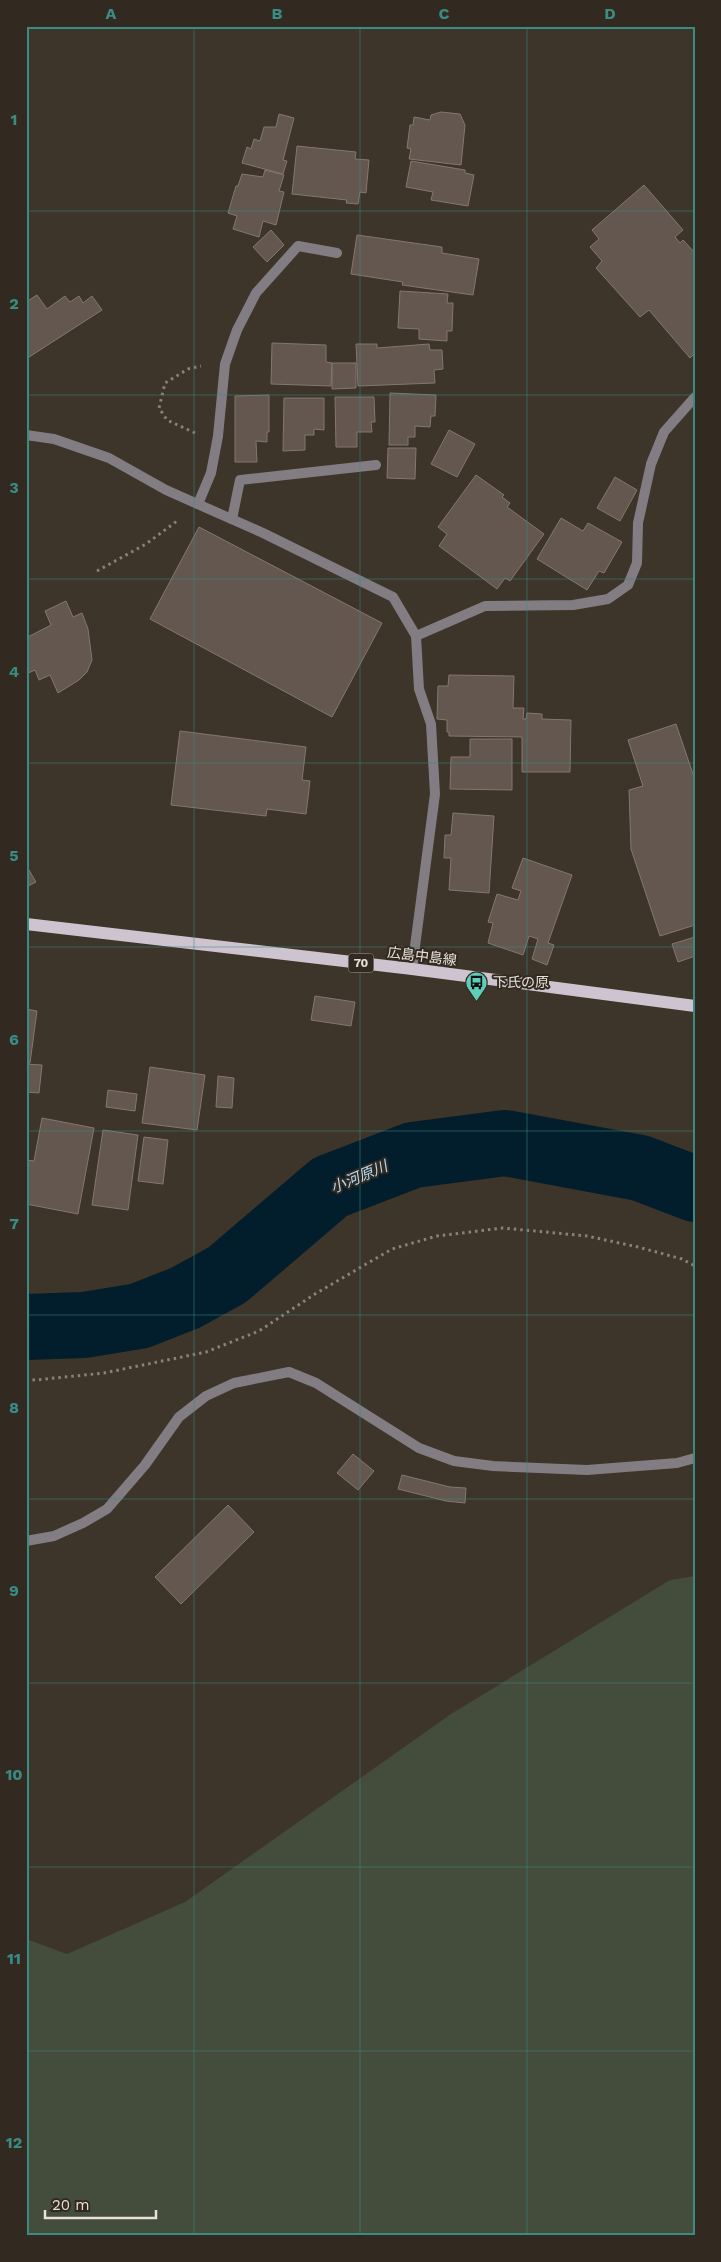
<svg xmlns="http://www.w3.org/2000/svg" width="721" height="2262" font-family="'Work Sans','Noto Sans JP',sans-serif">
<style>
.green{fill:#444d3c}
.lines{fill:none;stroke-linecap:round;stroke-linejoin:round}
.river{stroke:#021d2c;stroke-width:66}
.building{fill:#64574f;stroke:#85776f}
.path{stroke:#8a8279;stroke-width:3;stroke-dasharray:2.5 4;stroke-linecap:butt}
.service{stroke:#827d82;stroke-width:10}
.minor{stroke:#827d82;stroke-width:10}
.primary{stroke:#cec4cf;stroke-width:12}
.grid{fill:none;stroke:#3a8b83;stroke-width:1;stroke-opacity:0.55}
.labels{text-anchor:middle;stroke-width:4;stroke-linejoin:round;paint-order:stroke}
.shield{fill:#322a20;stroke:#b0a9a2;stroke-width:1}
.shield-label{font-size:12px;font-weight:bold;fill:#e6e0d9}
.street-label{font-size:14px;fill:#e6e0d9;stroke:#322a20}
.poi-label{font-size:14px;fill:#e6e0d9;stroke:#322a20;text-anchor:start}
.water-label{font-size:15px;font-style:italic;fill:#b1ddf9;stroke:#322a20}
.neatline{fill:none;stroke:#3a8b83;stroke-width:2}
.grid-label{font-size:16px;text-anchor:middle;font-weight:bold;fill:#3a8b83}
</style>
<rect width="100%" height="100%" fill="#3d342a"/>
<polygon class="green" points="695,1576 695,2236 26,2236 26,1939 67,1954 185,1902 451,1714 670,1580"/>
<g class="lines">
<polyline class="river" points="26,1327 84,1325 139,1316 185,1298 227,1275 330,1187 413,1155 505,1143 640,1168 695,1189"/>
</g>
<g class="building">
<polygon points="441,112 460,114 465,125 461,165 409,159 411,149 407,148 410,125 413,125 414,117 430,120 431,115"/>
<polygon points="279,114 294,118 283,160 287,161 283,174 242,163 247,147 251,149 254,139 260,141 264,127 276,127"/>
<polygon points="297,146 356,152 355,159 369,160 366,193 360,192 358,204 346,203 347,200 292,194"/>
<polygon points="411,161 465,170 465,173 474,175 468,206 431,200 433,192 406,187"/>
<polygon points="265,170 284,175 279,191 284,192 276,225 263,221 259,237 233,229 237,216 228,213 236,186 238,186 242,174 263,177"/>
<polygon points="644,185 683,230 675,237 680,243 683,240 695,253 695,353 690,358 649,310 640,317 596,268 602,261 590,247 599,239 592,230"/>
<polygon points="271,230 284,245 267,262 253,247"/>
<polygon points="357,235 442,247 442,253 479,259 473,295 402,285 403,282 351,274"/>
<polygon points="400,291 448,294 447,303 453,303 452,331 447,331 447,341 419,339 419,329 398,328"/>
<polygon points="37,295 47,309 65,296 70,302 79,296 83,303 92,296 102,310 26,359 26,302"/>
<polygon points="272,343 326,345 326,362 332,363 331,386 271,384"/>
<polygon points="356,344 377,344 377,348 429,344 430,350 442,350 443,369 434,370 435,383 358,386"/>
<polygon points="332,363 356,363 356,388 332,389"/>
<polygon points="390,393 436,395 435,416 431,416 430,427 415,426 415,437 408,437 408,445 389,445"/>
<polygon points="269,395 269,432 267,432 267,442 256,441 257,462 235,462 235,396"/>
<polygon points="335,397 374,397 375,422 371,422 372,432 357,432 357,447 336,447"/>
<polygon points="284,398 324,398 324,430 314,429 314,435 305,435 305,450 283,451"/>
<polygon points="449,430 475,444 457,477 431,464"/>
<polygon points="388,448 416,448 415,479 387,478"/>
<polygon points="476,475 504,495 502,497 510,503 507,507 544,534 510,581 505,578 497,589 439,546 447,534 438,527"/>
<polygon points="615,477 637,490 620,521 597,508"/>
<polygon points="561,518 583,531 588,523 622,542 604,573 599,571 587,590 537,559"/>
<polygon points="199,527 382,623 332,717 150,619"/>
<polygon points="66,601 73,617 82,613 88,629 92,660 87,672 79,680 58,693 50,675 39,680 35,670 26,674 26,638 51,625 45,611"/>
<polygon points="449,675 514,676 513,708 524,708 523,719 526,719 527,713 542,714 542,719 571,720 570,772 522,772 522,737 449,736 449,732 447,732 447,720 437,719 438,686 448,686"/>
<polygon points="676,724 695,780 695,925 660,936 631,849 629,790 643,786 628,740"/>
<polygon points="180,731 306,747 302,780 310,781 306,814 267,809 266,816 171,805"/>
<polygon points="470,739 512,739 512,790 450,789 451,757 470,757"/>
<polygon points="453,813 494,816 489,893 449,890 451,858 444,858 445,835 451,835"/>
<polygon points="523,858 572,875 548,943 554,945 547,965 532,959 538,939 529,936 523,955 488,943 493,923 488,922 497,894 518,900 521,891 512,888"/>
<polygon points="26,865 36,882 26,887"/>
<polygon points="695,937 695,956 678,962 672,944"/>
<polygon points="315,996 355,1002 351,1026 311,1020"/>
<polygon points="26,1009 37,1011 30,1063 26,1062"/>
<polygon points="26,1064 42,1065 39,1093 26,1092"/>
<polygon points="150,1067 205,1075 197,1130 142,1123"/>
<polygon points="218,1076 234,1078 232,1108 216,1107"/>
<polygon points="108,1090 137,1094 135,1111 106,1107"/>
<polygon points="42,1118 94,1128 78,1214 26,1204 26,1160 34,1161"/>
<polygon points="103,1130 138,1135 128,1210 92,1205"/>
<polygon points="144,1137 168,1140 163,1184 138,1181"/>
<polygon points="353,1454 374,1471 358,1490 337,1473"/>
<polygon points="402,1475 450,1487 466,1488 465,1503 446,1501 398,1489"/>
<polygon points="228,1505 254,1532 181,1604 155,1577"/>
</g>
<g class="lines">
<g class="path">
<polyline points="195,433 167,420 159,408 165,383 188,369 201,366"/>
<polyline points="97,571 146,544 177,521"/>
<polyline points="26,1379 36,1380 104,1373 206,1352 259,1331 315,1294 392,1249 437,1236 503,1228 587,1236 638,1247 682,1259 695,1266"/>
</g>
<g class="service">
<polyline points="26,435 54,439 109,458 166,490 263,533 393,597 416,636"/>
<polyline points="198,504 211,473 218,436 225,364 237,330 256,293 298,246 337,253"/>
<polyline points="232,519 240,480 376,465"/>
</g>
<g class="minor">
<polyline points="412,969 435,794 431,724 419,689 416,636 485,606 573,605 608,599 628,585 637,563 638,523 651,464 664,432 695,397"/>
<polyline points="26,1541 54,1536 83,1523 107,1509 145,1465 179,1417 206,1396 234,1383 289,1372 316,1383 419,1448 454,1461 493,1466 587,1470 677,1463 695,1458"/>
</g>
<polyline class="primary" points="26,924 412,969 695,1006"/>
</g>
<path class="grid" d="M194 26V2236M360 26V2236M527 26V2236M26 211H695M26 395H695M26 579H695M26 763H695M26 947H695M26 1131H695M26 1315H695M26 1499H695M26 1683H695M26 1867H695M26 2051H695"/>
<defs>
<symbol id="bus-pin" viewBox="-11 -11 22 30"><path d="M0 17L-7.5 6A9.5 9.5 0 1 1 7.5 6Z" fill="#5dceb9" stroke="#322a20"/><path d="M-5-6H5V4H4V6H2V4H-2V6H-4V4H-5ZM-3.5-4V0h7V-4ZM-3.5 1.2v1.5H-2V1.2ZM2 1.2v1.5H3.5V1.2Z" fill="#111"/></symbol>
</defs>
<g fill-rule="evenodd">
<use href="#bus-pin" x="464" y="970" width="25" height="34"/>
</g>
<g class="labels">
<rect class="shield" x="348.5" y="953.5" width="25" height="19" rx="4"/>
<g class="shield-label">
<text x="361" y="967">70</text>
</g>
<g class="street-label">
<text transform="translate(422 956) rotate(7)" y="5">広島中島線</text>
</g>
<g class="poi-label">
<text x="493" y="987">下氏の原</text>
</g>
<g class="water-label">
<text transform="translate(359 1177) rotate(-23)" y="5">小河原川</text>
</g>
</g>
<rect width="721" height="2262" fill="none" stroke="#322a20" stroke-width="55"/>
<path d="M45 2210v8h111v-8" fill="none" stroke="#e6e0d9" stroke-width="2.5"/>
<text x="52" y="2210" font-size="15" fill="#e6e0d9" stroke="#322a20" stroke-width="4" paint-order="stroke">20 m</text>
<rect x="28" y="28" width="666" height="2206" class="neatline"/>
<g class="grid-label">
<text x="111" y="19">A</text>
<text x="277" y="19">B</text>
<text x="444" y="19">C</text>
<text x="610" y="19">D</text>
<text x="14" y="125">1</text>
<text x="14" y="309">2</text>
<text x="14" y="493">3</text>
<text x="14" y="677">4</text>
<text x="14" y="861">5</text>
<text x="14" y="1045">6</text>
<text x="14" y="1229">7</text>
<text x="14" y="1413">8</text>
<text x="14" y="1596">9</text>
<text x="14" y="1780">10</text>
<text x="14" y="1964">11</text>
<text x="14" y="2148">12</text>
</g>
</svg>
